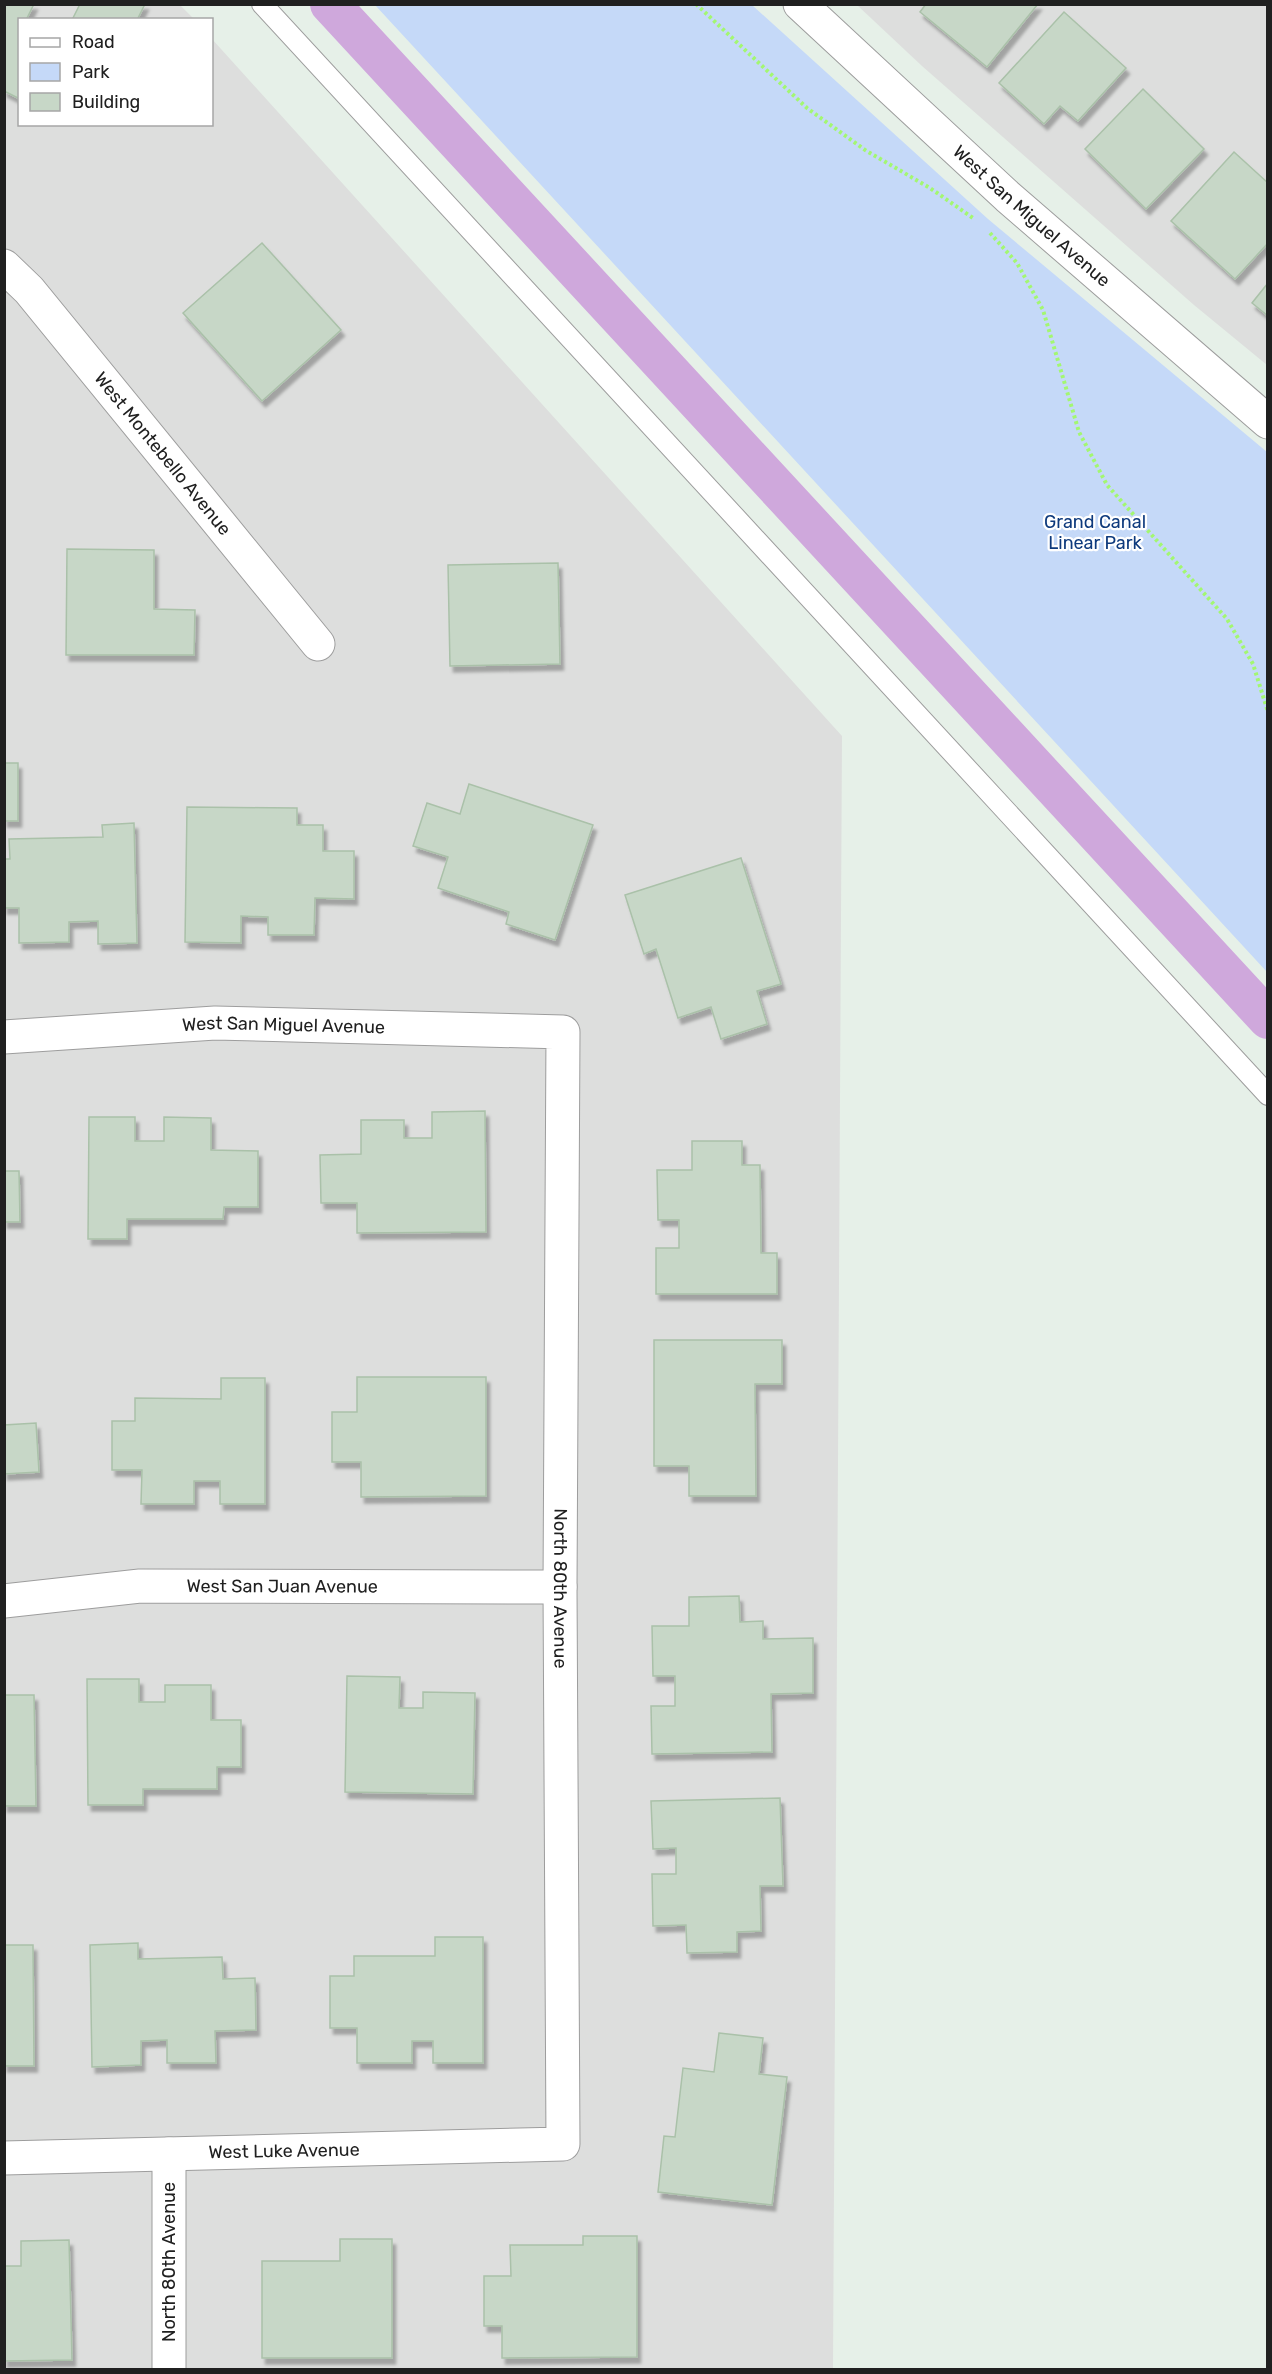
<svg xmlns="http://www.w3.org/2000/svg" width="1272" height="2374" font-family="Rubik,sans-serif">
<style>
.residential{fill:#dddedd}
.park{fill:#c5d9f8}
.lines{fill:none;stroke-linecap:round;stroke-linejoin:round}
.canal{stroke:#cfa8dc;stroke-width:40}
.building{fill:#c7d7c7;stroke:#aac1a9;stroke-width:1.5;filter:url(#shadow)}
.lane-casing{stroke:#9d9d9d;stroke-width:22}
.street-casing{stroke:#9d9d9d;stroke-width:35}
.path{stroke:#a3f771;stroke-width:4;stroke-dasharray:3 3;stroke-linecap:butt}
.lane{stroke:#fff;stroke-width:20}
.street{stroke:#fff;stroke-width:33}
.labels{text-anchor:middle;stroke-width:4.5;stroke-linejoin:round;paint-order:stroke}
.street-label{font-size:18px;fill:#202020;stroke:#fff}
.park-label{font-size:18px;fill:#0e3a7d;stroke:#fff}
</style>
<defs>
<filter id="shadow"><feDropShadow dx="3.5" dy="6" stdDeviation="1.5" flood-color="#0004"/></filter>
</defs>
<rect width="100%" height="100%" fill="#e6f0e8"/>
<g class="residential">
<polygon points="5,5 180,5 194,19 20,20 20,124 212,124 212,39 842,736 833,2369 5,2370"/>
<polygon points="857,5 1267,5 1267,365 1194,305 922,66"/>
</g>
<polygon class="park" points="375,5 752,5 988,219 1267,452 1267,972"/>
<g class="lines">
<polyline class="canal" points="330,4 1268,1019"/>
</g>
<g class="building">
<polygon points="4,4 34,4 26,20 20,20 20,99 4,91"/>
<polygon points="80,4 145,4 137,20 72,20"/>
<polygon points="926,4 1038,4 987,67 920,12"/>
<polygon points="1064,12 1126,68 1078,121 1060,106 1044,124 999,83"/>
<polygon points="1143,89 1204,149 1146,209 1085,149"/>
<polygon points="1234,152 1268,183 1268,243 1235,279 1171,221"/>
<polygon points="262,243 341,330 262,401 183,313"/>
<polygon points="1268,283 1268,316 1252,303"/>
<polygon points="67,549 154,550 154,609 195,610 194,655 66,655"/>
<polygon points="558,563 560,664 450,666 448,565"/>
<rect x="4" y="763" width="14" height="58"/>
<polygon points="469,784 593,825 555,940 506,924 509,912 438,888 448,857 413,846 427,803 460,814"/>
<polygon points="187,807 297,808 297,825 323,825 323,851 354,851 354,899 315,898 314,935 268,935 268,917 241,916 241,943 185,942"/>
<polygon points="134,823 137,943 98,944 98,921 69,922 69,942 19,943 19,908 4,908 4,859 10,859 9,839 103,837 102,825"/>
<polygon points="741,858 781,984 757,991 767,1024 721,1039 711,1007 678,1018 656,949 644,954 625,895"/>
<polygon points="485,1111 486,1232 357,1233 357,1203 321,1203 320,1155 361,1154 361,1120 404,1120 404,1138 432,1138 432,1112"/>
<polygon points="89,1117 135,1117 135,1141 164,1141 164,1117 211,1118 211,1150 258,1151 258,1207 224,1207 223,1219 127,1219 127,1239 88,1239"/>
<polygon points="692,1141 742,1141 742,1165 760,1165 761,1253 777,1253 777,1294 656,1294 656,1248 679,1248 679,1220 658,1220 657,1170 692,1170"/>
<polygon points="4,1171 19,1171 20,1222 4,1222"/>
<polygon points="654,1340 782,1340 782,1384 755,1384 756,1496 689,1496 689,1466 654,1466"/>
<polygon points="357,1377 486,1377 486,1496 361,1497 361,1462 332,1462 332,1412 357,1412"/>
<polygon points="221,1378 265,1378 265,1504 220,1504 220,1481 194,1481 194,1504 141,1504 142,1470 112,1470 112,1421 135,1421 135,1398 221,1399"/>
<polygon points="36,1423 39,1472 4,1474 4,1425"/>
<polygon points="739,1596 740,1622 763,1621 763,1639 813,1638 813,1693 771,1694 772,1752 652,1754 651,1706 675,1706 675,1676 653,1676 652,1626 689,1626 689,1597"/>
<polygon points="347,1676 400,1677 399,1708 423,1708 423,1692 475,1693 473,1794 345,1792"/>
<polygon points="87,1679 139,1679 139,1702 165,1702 165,1685 211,1685 211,1720 241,1720 241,1767 217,1767 217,1789 143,1789 143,1805 88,1805"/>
<polygon points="4,1695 34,1695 36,1806 4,1806"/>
<polygon points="780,1798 783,1886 760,1886 761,1931 737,1932 737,1952 687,1953 686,1925 653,1926 652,1874 676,1874 676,1848 653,1849 651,1801"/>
<polygon points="435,1937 483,1937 483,2063 433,2063 433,2041 412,2041 412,2063 357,2063 357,2028 330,2028 330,1976 354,1976 354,1956 435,1956"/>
<polygon points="138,1943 138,1959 222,1957 223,1979 255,1978 256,2030 215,2031 216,2063 167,2063 167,2040 141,2041 141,2065 92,2067 90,1945"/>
<polygon points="4,1945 33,1945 34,2066 4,2066"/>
<polygon points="719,2033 763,2038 759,2074 787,2077 772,2205 658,2192 664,2136 675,2137 683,2068 714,2072"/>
<polygon points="583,2236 637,2236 637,2357 502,2358 502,2326 484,2326 484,2276 511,2276 510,2245 583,2245"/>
<polygon points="340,2239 392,2239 392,2358 262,2358 262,2261 340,2261"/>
<polygon points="69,2240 72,2360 4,2361 4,2266 21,2266 21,2241"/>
</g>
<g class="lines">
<defs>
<polyline id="lane" points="262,4 1268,1095"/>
<g id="street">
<path id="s1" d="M800 4 1008 197 1268 422"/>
<path id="s2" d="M4 266 29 290 318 644"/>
<path id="s3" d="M4 1037 215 1023 563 1032 560 1587 563 2144 4 2158"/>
<path id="s4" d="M4 1601 140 1586 560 1587"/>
<polyline points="169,2154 169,2370"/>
</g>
</defs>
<use href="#lane" class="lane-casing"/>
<use href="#street" class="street-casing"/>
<g class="path">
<polyline points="696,4 807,108 865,150 930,188 973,218"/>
<polyline points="990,233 1017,263 1043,310 1079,432 1107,485 1227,619 1253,664 1268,712"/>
</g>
<use href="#lane" class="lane"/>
<use href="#street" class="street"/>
</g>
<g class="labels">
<g class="street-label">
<text dy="6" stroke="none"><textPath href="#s1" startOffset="314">West San Miguel Avenue</textPath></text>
<text dy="6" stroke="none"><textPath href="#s2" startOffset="246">West Montebello Avenue</textPath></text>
<text dy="6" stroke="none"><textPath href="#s3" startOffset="280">West San Miguel Avenue</textPath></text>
<text dy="6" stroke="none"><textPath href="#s4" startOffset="279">West San Juan Avenue</textPath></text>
<text dy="6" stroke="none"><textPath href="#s3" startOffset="1116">North 80th Avenue</textPath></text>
<text transform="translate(284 2151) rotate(-1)" y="6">West Luke Avenue</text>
<text transform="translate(169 2262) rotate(-90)" y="6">North 80th Avenue</text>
</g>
<g class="park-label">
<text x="1095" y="528">Grand Canal<tspan x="1095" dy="21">Linear Park</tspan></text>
</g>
</g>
<rect width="1272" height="2374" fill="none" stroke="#202020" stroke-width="12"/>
<rect x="18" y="18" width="195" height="108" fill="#ffffff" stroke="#a6a6a6" stroke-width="1.5"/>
<rect x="30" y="38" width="30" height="9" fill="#ffffff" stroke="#a6a6a6" stroke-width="1.5"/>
<text x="72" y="48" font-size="18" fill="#202020">Road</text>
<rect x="30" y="63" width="30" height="18" fill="#c5d9f8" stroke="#a6a6a6" stroke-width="1.5"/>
<text x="72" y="78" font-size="18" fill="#202020">Park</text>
<rect x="30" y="93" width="30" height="18" fill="#c7d7c7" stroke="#a6a6a6" stroke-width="1.5"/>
<text x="72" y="108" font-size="18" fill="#202020">Building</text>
</svg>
